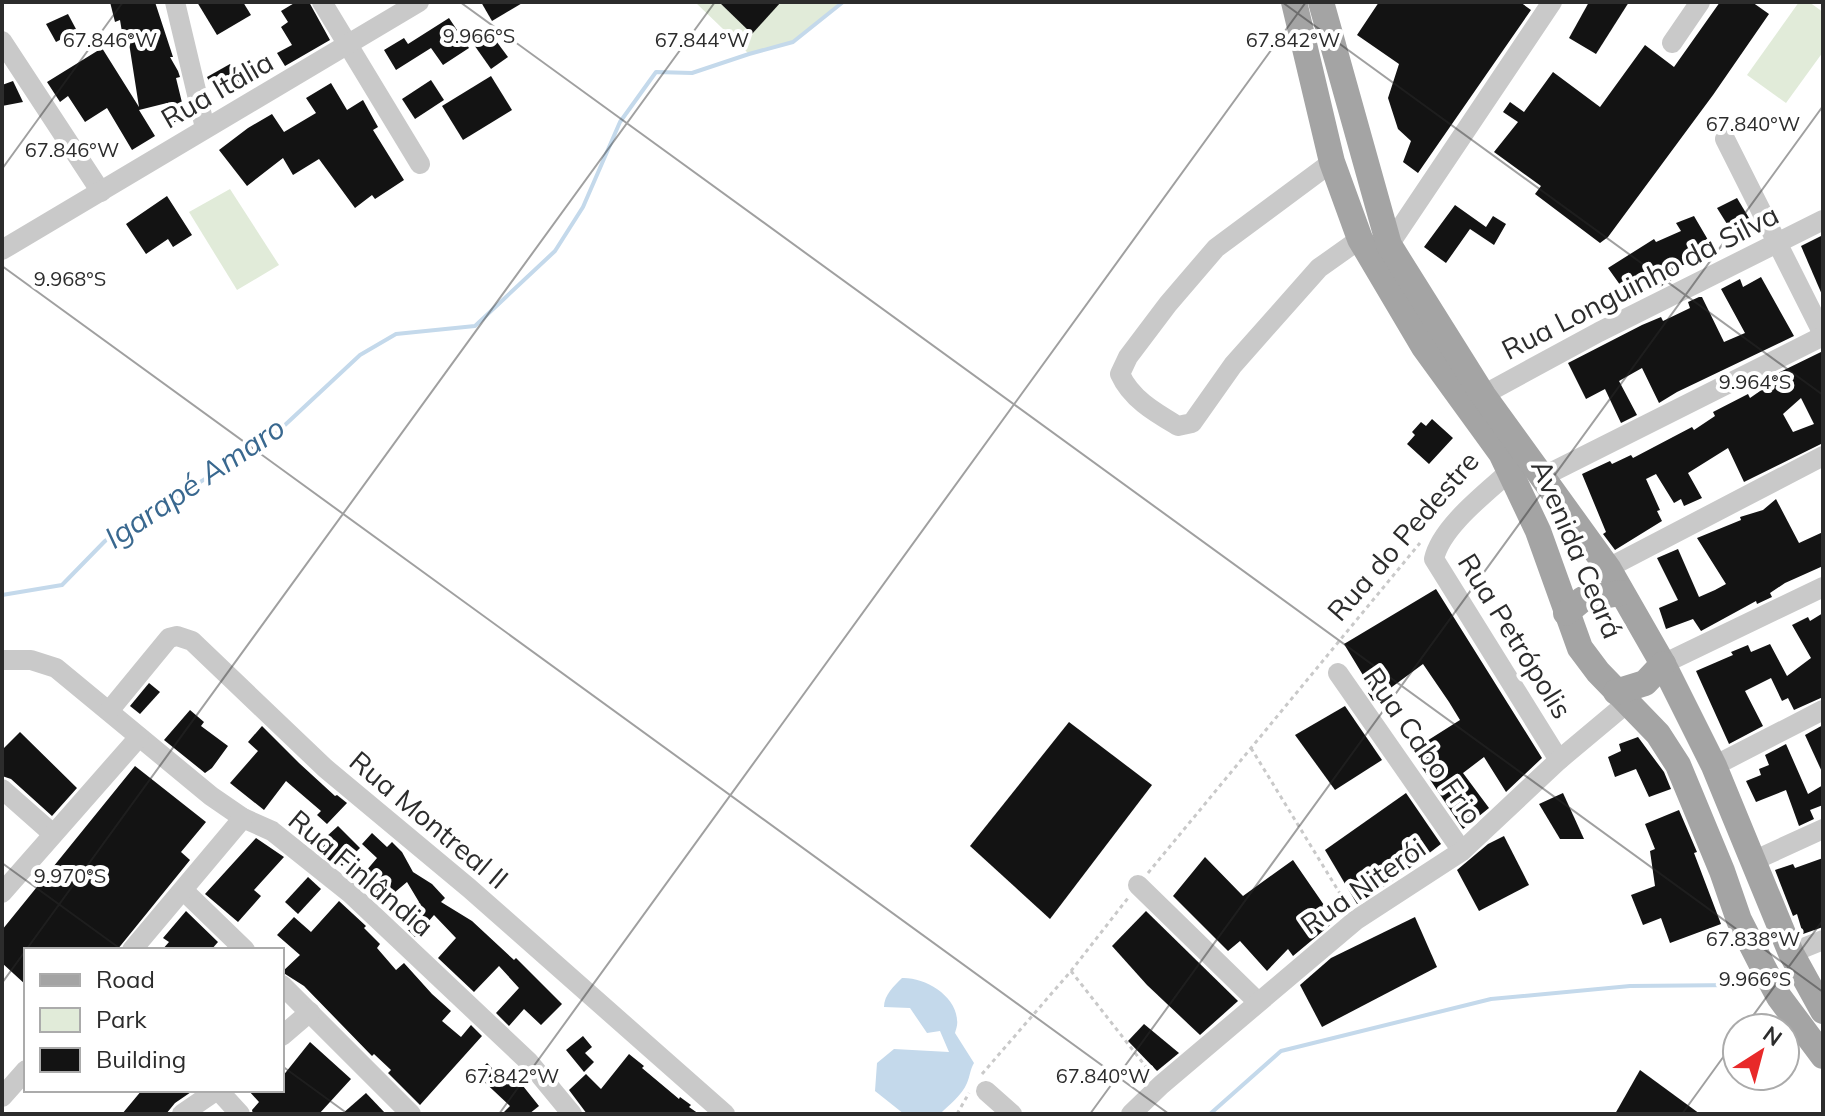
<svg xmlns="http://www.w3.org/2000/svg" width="1825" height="1116" font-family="Mulish,sans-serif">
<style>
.green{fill:#e1ebd9}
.water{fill:#c4d9eb}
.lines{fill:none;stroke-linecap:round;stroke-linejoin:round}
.stream{stroke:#c4d9eb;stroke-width:4}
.building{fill:#131313;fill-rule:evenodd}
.path{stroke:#c9c9c9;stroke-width:3;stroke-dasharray:4 4;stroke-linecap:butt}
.minor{stroke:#c9c9c9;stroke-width:20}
.major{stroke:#a4a4a4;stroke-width:26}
.ticks{fill:none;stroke:#2c2c2c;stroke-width:2;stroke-opacity:0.45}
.labels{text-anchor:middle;stroke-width:8;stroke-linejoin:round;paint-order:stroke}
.street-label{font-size:28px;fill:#2c2c2c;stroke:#fff}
.water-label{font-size:30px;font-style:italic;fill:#39688f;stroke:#fff}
.ticks-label{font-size:20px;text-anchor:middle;fill:#2c2c2c;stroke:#fff;stroke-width:8;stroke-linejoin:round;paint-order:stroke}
</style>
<rect width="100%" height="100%" fill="#fff"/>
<g class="green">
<polygon points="695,2 843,2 793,42 749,54"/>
<polygon points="1799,2 1809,2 1823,12 1823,52 1786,103 1747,75"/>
<polygon points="230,189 279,265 237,290 189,212"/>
</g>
<path class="water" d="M902 978C924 977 956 995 957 1020 958 1024 956 1029 955 1033L974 1063C970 1070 970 1076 967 1083 962 1095 949 1105 940 1114H904L875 1091 877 1063 894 1049 949 1052 940 1031 927 1033 910 1008 884 1007C884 995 894 986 902 978Z"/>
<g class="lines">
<g class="stream">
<polyline points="2,595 62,585 105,541 271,438 360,355 396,334 475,326 555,251 583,207 620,122 656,72 692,73 749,54 793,42 843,2"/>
<polyline points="1210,1114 1281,1051 1491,999 1630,986 1736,985"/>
</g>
</g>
<g class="building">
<polygon points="110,2 155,2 173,57 170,57 178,71 180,77 176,78 186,119 172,123 167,103 139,110 155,136 132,150 107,108 85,122 68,96 60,102 47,82 102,48 139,107 129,43 124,44 120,20 115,22"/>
<polygon points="197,2 243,2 251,15 217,35"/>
<polygon points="296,2 309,2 330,40 285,66 277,53 292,45 281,27 288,22 281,11"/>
<polygon points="481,2 524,2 492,21"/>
<polygon points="719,2 781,2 752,34"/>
<polygon points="1379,2 1520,2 1531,10 1418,173 1403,162 1411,141 1398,129 1388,98 1399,64 1357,35"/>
<polygon points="1589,2 1629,2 1596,54 1569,38"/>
<polygon points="1720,2 1752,2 1769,14 1713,95 1608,237 1600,243 1535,194 1541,186 1494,152 1518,122 1503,112 1510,102 1524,112 1553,72 1600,107 1645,45 1674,67"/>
<polygon points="68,14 77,31 56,42 46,24"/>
<polygon points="449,18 469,48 443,65 431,48 396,70 384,50 404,38 408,44"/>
<polygon points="488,30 508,57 491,69 472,42"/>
<polygon points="230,64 241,85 218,98 207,77"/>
<polygon points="491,76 512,110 463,140 442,106"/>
<polygon points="431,80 444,100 415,119 402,99"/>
<polygon points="13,81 23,102 2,106 2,85"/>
<polygon points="331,83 347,110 363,100 378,127 373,130 404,180 375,199 372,195 355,208 319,159 293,175 283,158 247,186 219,150 248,128 272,114 284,132 316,113 306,98"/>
<polygon points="167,196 192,235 173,247 168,239 146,254 126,224"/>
<polygon points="1737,198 1755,228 1741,237 1732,232 1717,208"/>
<polygon points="1455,205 1486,227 1493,216 1506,224 1494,245 1470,229 1446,263 1424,247"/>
<polygon points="1694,216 1711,245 1682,257 1686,264 1673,268 1678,276 1660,287 1658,288 1654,282 1637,294 1631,284 1623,289 1608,268 1654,239 1656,242 1681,231 1676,223"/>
<polygon points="1823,235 1823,297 1801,246"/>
<polygon points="1761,277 1794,336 1677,392 1659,403 1642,368 1619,381 1637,415 1621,423 1605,389 1586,399 1568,363 1642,325 1661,317 1663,321 1690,308 1688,302 1699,297 1702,297 1724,342 1745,333 1721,289 1740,279 1743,287"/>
<path d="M1823 351V443L1744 482 1728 448 1688 473 1702 498 1684 506 1681 499 1674 503 1656 474 1646 479 1660 510 1657 511 1662 521 1615 550 1603 534 1606 532 1582 474 1610 461 1612 464 1631 455 1633 458 1692 427 1694 430 1715 416 1713 412 1748 394 1750 398 1773 382 1770 377ZM1801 398 1814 424 1793 432 1783 414Z"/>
<polygon points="1432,419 1453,438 1429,464 1407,444 1415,435 1412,432 1421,422 1426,426"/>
<polygon points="1776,499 1799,543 1823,532 1823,566 1785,583 1770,593 1772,597 1757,604 1756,601 1701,631 1693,619 1666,629 1659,608 1678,600 1657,558 1678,549 1699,597 1715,590 1726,584 1697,538 1741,520 1740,517 1763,510"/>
<polygon points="1436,589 1542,758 1506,792 1484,757 1463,773 1489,808 1463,829 1411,751 1460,720 1449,702 1423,664 1373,701 1368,693 1372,690 1344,644"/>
<polygon points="1823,613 1823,697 1794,710 1788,698 1782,701 1771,678 1745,691 1763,726 1729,744 1696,671 1733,655 1731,652 1748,645 1751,652 1770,644 1787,676 1811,658 1792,625 1808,617 1810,621"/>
<polygon points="149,683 160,692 140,714 130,706"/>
<polygon points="1345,706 1382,760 1335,790 1295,735"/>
<polygon points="190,710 204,722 201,726 228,746 212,768 205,773 164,740"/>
<polygon points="1069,722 1152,785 1050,919 970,846"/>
<polygon points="1823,725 1823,774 1805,735"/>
<polygon points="262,726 299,763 335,796 337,795 347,803 327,824 317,815 321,811 286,781 264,810 230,783 258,751 248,742"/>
<polygon points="20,732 77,788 52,816 11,779 2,776 2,750"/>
<polygon points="1638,737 1664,772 1671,789 1649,797 1636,769 1615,777 1608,757 1621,751 1619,744"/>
<polygon points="1786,744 1808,794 1823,785 1823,805 1810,810 1814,819 1799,826 1786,790 1756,802 1746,781 1761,775 1759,769 1769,765 1765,755"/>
<polygon points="135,766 206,822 181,852 190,860 117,950 26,950 26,985 2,963 2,930"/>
<polygon points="1406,793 1441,844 1397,878 1357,904 1325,850"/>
<polygon points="1563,793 1584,839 1560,839 1539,804"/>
<polygon points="1679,810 1697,852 1694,853 1721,924 1670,943 1661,918 1643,925 1631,895 1655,886 1650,851 1655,849 1645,824"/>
<polygon points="338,826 360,848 342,866 334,858 331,862 314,848"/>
<polygon points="372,833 387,847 392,842 402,852 413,872 432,884 445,898 441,902 472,921 514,960 516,958 562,1004 541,1025 524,1009 509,1026 496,1013 519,988 499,966 474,992 438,958 456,938 434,915 415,937 401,923 419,902 407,882 382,903 360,878 377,858 362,844"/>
<polygon points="1504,836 1529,885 1479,911 1457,870 1488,844"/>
<polygon points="256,838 284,857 254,890 261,896 238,922 205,894"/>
<polygon points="1205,857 1243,896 1293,860 1335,921 1293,956 1288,949 1267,971 1240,941 1228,951 1173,896"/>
<polygon points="1823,858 1823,927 1803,934 1797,914 1793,916 1775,870 1793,864 1795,868"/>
<polygon points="308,877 321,889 298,914 285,902"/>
<polygon points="339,901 366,926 364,928 380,944 377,948 396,970 404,963 432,994 451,1011 442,1021 461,1037 471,1025 482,1036 420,1105 388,1073 391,1070 374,1054 372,1056 304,986 282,972 300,955 277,935 294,917 311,932"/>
<polygon points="186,911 218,942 211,950 162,950 169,942 163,938"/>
<polygon points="1146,911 1238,1001 1200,1035 1147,985 1112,946"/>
<polygon points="1415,917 1437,967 1322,1027 1300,985 1331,958"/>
<polygon points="1144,1024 1179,1053 1157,1071 1128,1041"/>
<polygon points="583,1036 592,1047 585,1053 594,1062 584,1072 566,1050"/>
<polygon points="310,1042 351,1079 319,1114 253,1114 252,1110 259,1102 248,1090 282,1090 282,1077"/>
<polygon points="629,1054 644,1066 642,1068 679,1099 680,1097 691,1105 689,1107 699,1114 587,1114 569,1090 586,1074 601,1089"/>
<polygon points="487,1063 503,1079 515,1068 528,1081 523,1086 539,1106 529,1114 502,1114 510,1106 478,1076 481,1073 479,1071"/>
<polygon points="1640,1070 1700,1114 1615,1114"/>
<polygon points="142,1090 194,1090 175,1103 166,1114 122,1114"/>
<polygon points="366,1093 386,1114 342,1114"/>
</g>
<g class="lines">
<g class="path">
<polyline points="1251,748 1347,905"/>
<polyline points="1148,873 1420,543"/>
<polyline points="1071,971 1150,1072"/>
<polyline points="982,1074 1071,971 1128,898"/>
<polyline points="957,1114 969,1093"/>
</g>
<g class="minor">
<polyline points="175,2 205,128"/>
<polyline points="322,2 420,164"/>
<polyline points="2,41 101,192"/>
<polyline points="1672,43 1700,2"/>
<polyline points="1725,139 1823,334"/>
<path d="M1332 162 1216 248 1168 304 1128 357 1120 374C1131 399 1156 413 1178 426L1192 423 1233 365 1319 268 1360 239"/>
<polyline points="1389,245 1552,2"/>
<polyline points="2,250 419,2"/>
<polyline points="1483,395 1599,332 1823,220"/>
<path d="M1509 472C1486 493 1441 527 1434 559L1559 760"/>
<polyline points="1540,478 1823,336"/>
<polyline points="1608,568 1823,456"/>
<polyline points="2,660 31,660 56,668 211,796 243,818 272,831 351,894 529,1062 572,1114"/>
<polyline points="1663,664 1823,587"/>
<polyline points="1338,673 1462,851"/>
<polyline points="109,711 169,638 177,636 192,641 325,768 469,888 725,1114"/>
<polyline points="1714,766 1823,710"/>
<polyline points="2,789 53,834"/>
<polyline points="1753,861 1823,829"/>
<polyline points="1138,885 1258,1002"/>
<polyline points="183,890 245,950"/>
<polyline points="2,893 139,737"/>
<polyline points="132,950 243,818"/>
<polyline points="1791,953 1823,940"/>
<polyline points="282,985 411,1114"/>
<polyline points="282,1036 310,1012"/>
<polyline points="218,1090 240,1114"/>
<polyline points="986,1091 1012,1114"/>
<polyline points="2,1097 26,1070"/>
<polyline points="182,1114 217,1090"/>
<polyline points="1131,1114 1161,1085 1356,920 1462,851 1559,760 1627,703"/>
</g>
<g class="major">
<polyline points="1294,2 1332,162 1360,239 1424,347 1501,453 1538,531 1580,648 1598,672 1658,734 1678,765 1722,871 1739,920 1763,967 1779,997 1823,1056"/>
<polyline points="1321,2 1389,245 1483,395 1608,568 1663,664 1714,766 1791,953 1823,1011"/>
<polyline points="1566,613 1583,599 1621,593"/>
<polyline points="1616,692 1645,683 1663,664"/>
</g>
</g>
<path class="ticks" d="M460 2 1823 992M1282 2 1823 395M2 169 123 2M2 266 1169 1114M2 863 122 950M26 950 715 2M2 983 26 950M1744 1028 1823 920M282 1066 348 1114M499 1114 1306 2M1090 1114 1823 106M1682 1114 1737 1038"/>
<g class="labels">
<g class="street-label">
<text transform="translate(217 90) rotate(-30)" y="10">Rua Itália</text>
<text transform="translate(1640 282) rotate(-27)" y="10">Rua Longuinho da Silva</text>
<text transform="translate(1403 536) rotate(-49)" y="10">Rua do Pedestre</text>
<text transform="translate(1577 549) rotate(67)" y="10">Avenida Ceará</text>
<text transform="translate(1515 636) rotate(58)" y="10">Rua Petrópolis</text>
<text transform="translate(1423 746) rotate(55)" y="10">Rua Cabo Frio</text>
<text transform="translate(429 820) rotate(40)" y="10">Rua Montreal II</text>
<text transform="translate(361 873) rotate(40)" y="10">Rua Finlândia</text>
<text transform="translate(1363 886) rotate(-35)" y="10">Rua Niterói</text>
</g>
<g class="water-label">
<text transform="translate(195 483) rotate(-34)" y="10">Igarapé Amaro</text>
</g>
</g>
<g class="ticks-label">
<text x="479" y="43">9.966°S</text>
<text x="110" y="47">67.846°W</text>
<text x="702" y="47">67.844°W</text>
<text x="1293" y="47">67.842°W</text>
<text x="1753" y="131">67.840°W</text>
<text x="72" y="157">67.846°W</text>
<text x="70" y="286">9.968°S</text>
<text x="1755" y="389">9.964°S</text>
<text x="70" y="883">9.970°S</text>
<text x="1753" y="946">67.838°W</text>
<text x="1755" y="986">9.966°S</text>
<text x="512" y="1083">67.842°W</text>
<text x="1103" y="1083">67.840°W</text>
</g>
<rect width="1825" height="1116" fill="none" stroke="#2c2c2c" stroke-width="8"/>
<rect x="24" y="948" width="260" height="144" fill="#ffffff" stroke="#ababab" stroke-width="2"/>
<rect x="40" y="974" width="40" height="12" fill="#a4a4a4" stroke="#ababab" stroke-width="2"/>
<text x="96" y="988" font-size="24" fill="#2c2c2c">Road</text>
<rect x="40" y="1008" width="40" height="24" fill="#e1ebd9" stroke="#ababab" stroke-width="2"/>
<text x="96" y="1028" font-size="24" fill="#2c2c2c">Park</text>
<rect x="40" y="1048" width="40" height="24" fill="#131313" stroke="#ababab" stroke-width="2"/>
<text x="96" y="1068" font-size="24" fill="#2c2c2c">Building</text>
<g transform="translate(1761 1052) rotate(36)"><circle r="38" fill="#ffffff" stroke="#ababab" stroke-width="2"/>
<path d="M0-6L14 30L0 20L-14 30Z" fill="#e82929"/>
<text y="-12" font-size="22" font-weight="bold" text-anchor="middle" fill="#2c2c2c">N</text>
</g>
</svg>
